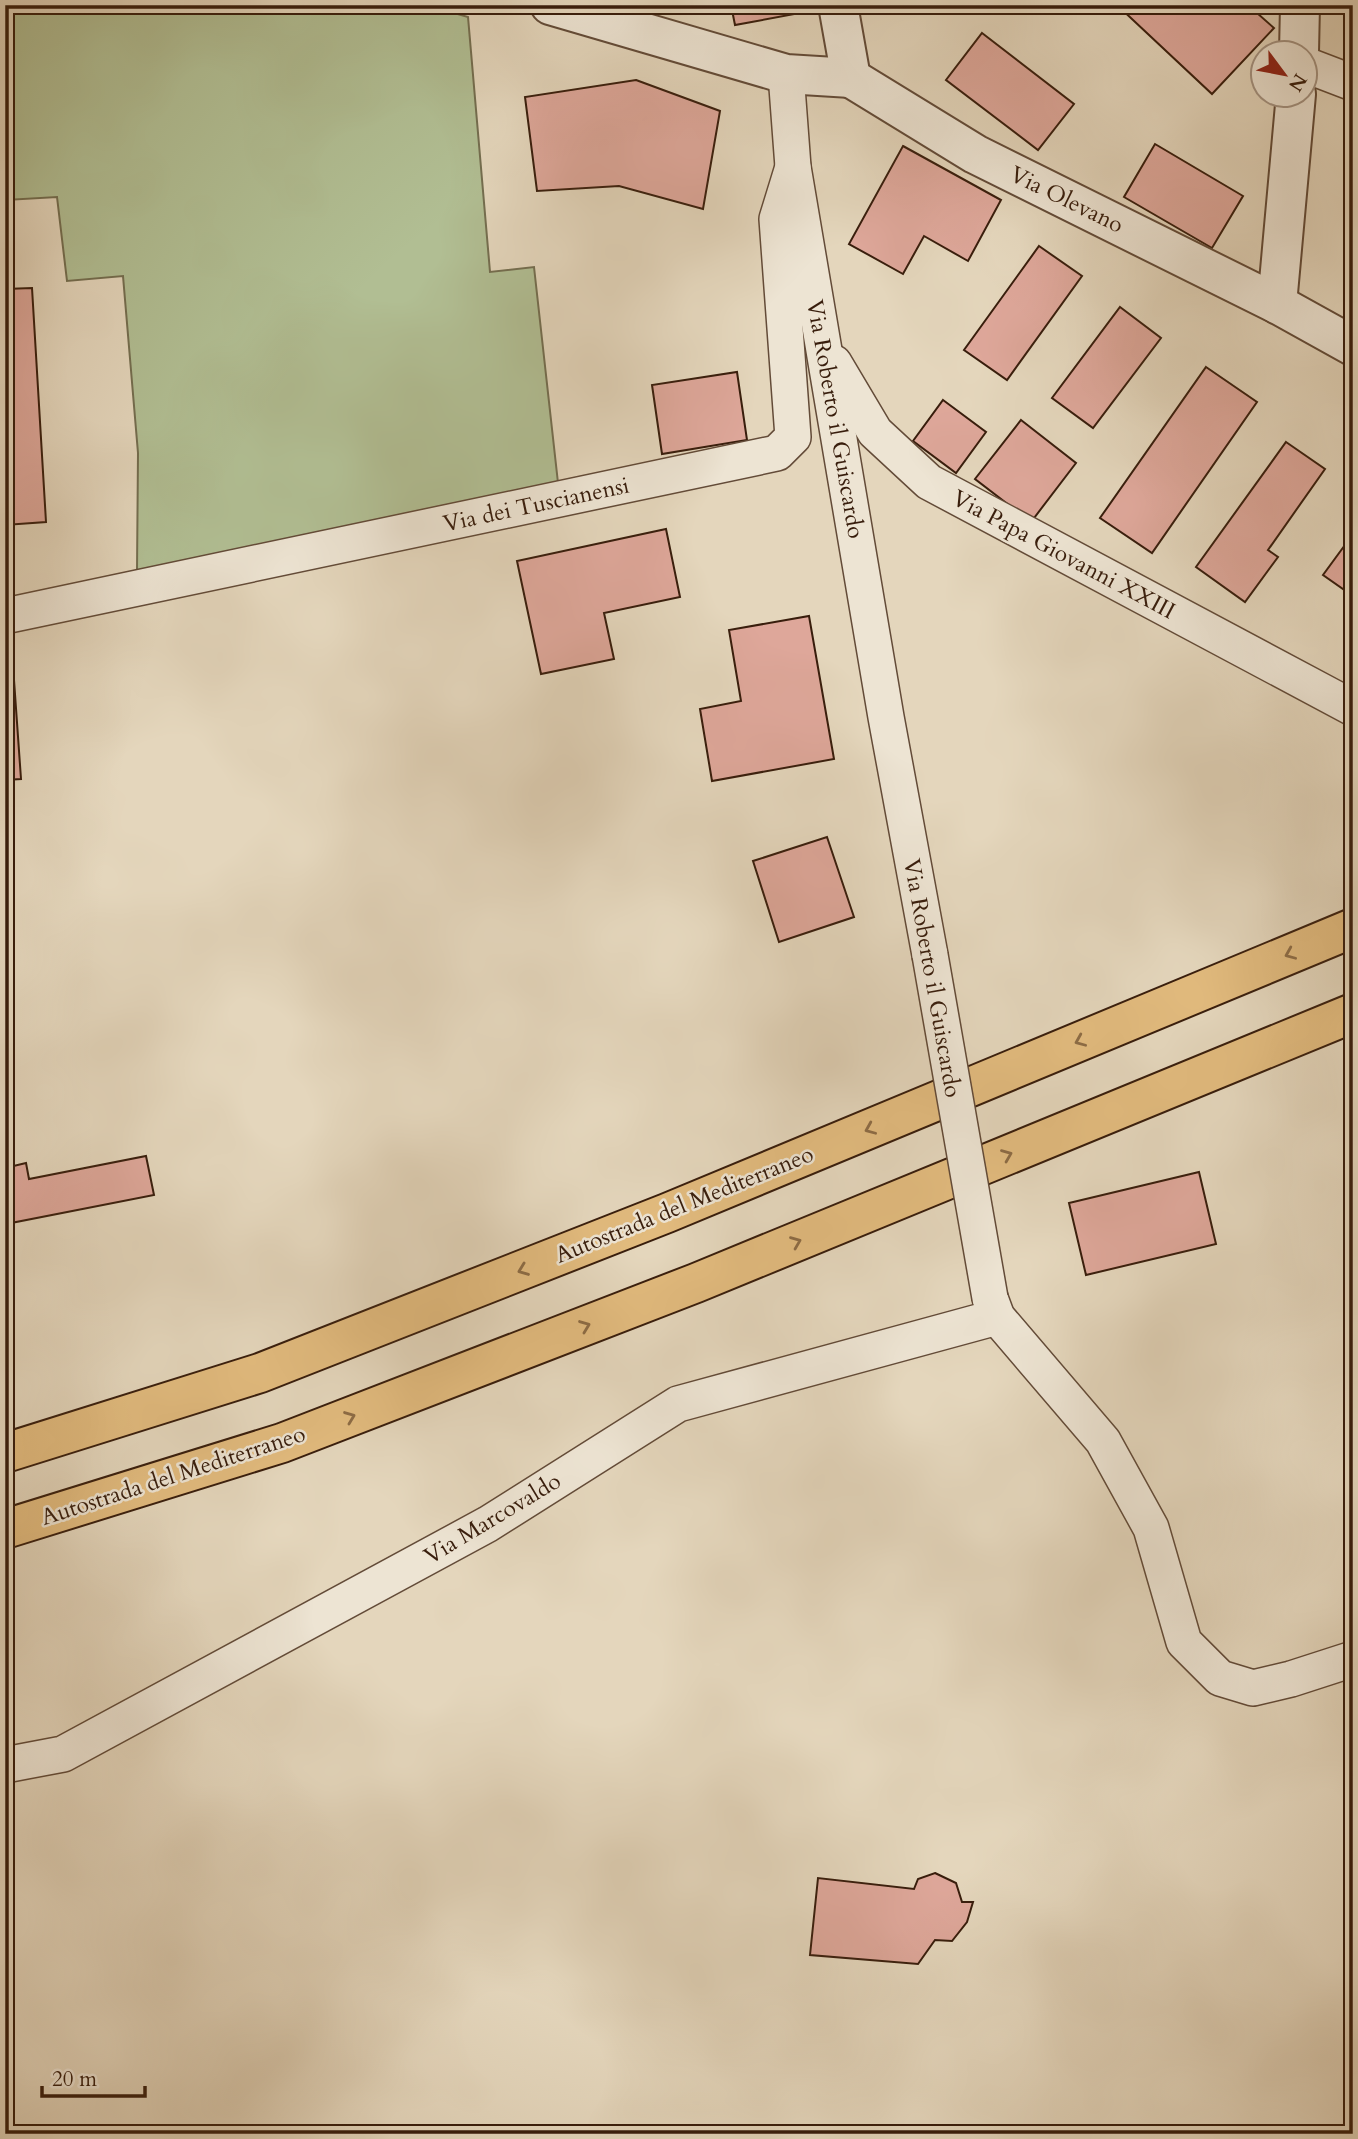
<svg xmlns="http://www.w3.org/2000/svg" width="1358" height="2139" font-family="Cardo,serif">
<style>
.green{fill:#b1be93;stroke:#746e50;stroke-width:2}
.building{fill:#dea79a;stroke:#381d0c;stroke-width:2}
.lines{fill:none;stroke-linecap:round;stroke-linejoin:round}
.minor-casing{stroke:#634b38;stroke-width:38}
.tertiary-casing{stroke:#634b38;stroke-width:42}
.motorway-casing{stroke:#381d0c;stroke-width:42}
.minor{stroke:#ede4d3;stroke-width:35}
.tertiary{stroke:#ede4d3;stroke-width:38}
.motorway{stroke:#e2bb7e;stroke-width:38}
.minor-bridge-casing{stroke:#634b38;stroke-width:38;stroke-linecap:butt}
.minor-bridge{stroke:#ede4d3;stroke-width:35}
.oneway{stroke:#8d6c45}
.labels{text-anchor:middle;stroke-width:5;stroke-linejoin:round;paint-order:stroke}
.street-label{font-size:23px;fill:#381d0c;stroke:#ede4d3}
</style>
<rect width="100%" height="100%" fill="#e4d6bc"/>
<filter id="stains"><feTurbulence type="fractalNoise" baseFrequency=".00286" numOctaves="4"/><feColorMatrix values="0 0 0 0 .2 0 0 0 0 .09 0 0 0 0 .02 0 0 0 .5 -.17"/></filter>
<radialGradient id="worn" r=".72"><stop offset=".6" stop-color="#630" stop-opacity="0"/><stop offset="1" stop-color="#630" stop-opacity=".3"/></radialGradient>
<polygon class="green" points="5,5 427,5 468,17 490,272 534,267 558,483 137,571 138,453 123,276 67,281 57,197 6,200"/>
<g class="building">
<polygon points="731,5 799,5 800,13 735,25"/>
<polygon points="1117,5 1248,5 1274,28 1212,94"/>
<polygon points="982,33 1074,104 1038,150 946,80"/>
<polygon points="636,80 720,111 703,209 619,186 537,191 525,97"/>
<polygon points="1155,144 1243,196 1212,248 1124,197"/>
<polygon points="903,146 1001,200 968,261 924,236 903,274 849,244"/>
<polygon points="1039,246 1082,276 1007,380 964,350"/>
<polygon points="32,288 46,522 5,525 5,289"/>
<polygon points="1120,307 1161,338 1093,428 1052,398"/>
<polygon points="1206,367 1257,402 1152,553 1100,518"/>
<polygon points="737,372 747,440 662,454 652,385"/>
<polygon points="943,400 986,432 956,473 913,441"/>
<polygon points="1021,420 1076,463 1031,522 975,479"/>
<polygon points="1286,442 1325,469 1268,550 1278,557 1245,602 1196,567"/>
<polygon points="666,529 680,597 604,613 614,659 541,674 517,561"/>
<polygon points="1353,534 1353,596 1323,575"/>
<polygon points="809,616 834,759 712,781 700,709 741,701 729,630"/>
<polygon points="5,680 14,680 21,779 5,780"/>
<polygon points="827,837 854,917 779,942 753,861"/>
<polygon points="146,1156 154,1195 11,1223 5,1191 5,1168 26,1163 29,1179"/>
<polygon points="1199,1172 1216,1244 1086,1275 1069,1203"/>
<polygon points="935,1873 956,1883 962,1902 973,1902 967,1922 952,1941 935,1940 918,1964 810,1955 818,1878 914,1889 918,1879"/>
</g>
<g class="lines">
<defs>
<g id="minor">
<polyline points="1306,65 1353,83"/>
<polyline points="786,74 793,167 886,717 930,955"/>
<polyline points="834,363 875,432 929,482 1353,708"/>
<polyline points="5,616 777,453 793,437 777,219 793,167"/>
<polyline points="990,1298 997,1317 1103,1441 1151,1528 1184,1642 1220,1678 1253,1688 1291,1679 1353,1659"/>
<polyline points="5,1765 63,1754 488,1524 678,1404 997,1317"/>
</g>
<g id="tertiary">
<polyline points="550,5 786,74 851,78"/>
<polyline points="838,5 851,78 975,154 1277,304 1353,346"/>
<polyline points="1299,52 1300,5"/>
<polyline points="1277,304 1296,94"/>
</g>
<g id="motorway">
<polyline points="5,1453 260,1373 667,1213 1353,928"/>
<polyline points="5,1529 282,1443 696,1283 1353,1013"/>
</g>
</defs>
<use href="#minor" class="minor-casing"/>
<use href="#tertiary" class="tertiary-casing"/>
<use href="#motorway" class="motorway-casing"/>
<use href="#minor" class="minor"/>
<use href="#tertiary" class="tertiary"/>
<use href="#motorway" class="motorway"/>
<defs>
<polyline id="minor-bridge" points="930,955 990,1298"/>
</defs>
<use href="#minor-bridge" class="minor-bridge-casing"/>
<use href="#minor-bridge" class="minor-bridge"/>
</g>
<defs><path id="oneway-chevron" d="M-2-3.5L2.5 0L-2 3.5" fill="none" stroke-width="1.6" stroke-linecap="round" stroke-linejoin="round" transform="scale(1.75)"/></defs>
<g class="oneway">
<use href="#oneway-chevron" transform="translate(1290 954) rotate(157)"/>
<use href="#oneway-chevron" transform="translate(1080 1041) rotate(157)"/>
<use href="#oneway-chevron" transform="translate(870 1129) rotate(157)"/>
<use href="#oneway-chevron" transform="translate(1007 1155) rotate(-22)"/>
<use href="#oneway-chevron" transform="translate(796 1242) rotate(-22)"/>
<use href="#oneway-chevron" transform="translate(523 1270) rotate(159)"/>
<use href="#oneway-chevron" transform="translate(585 1326) rotate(-21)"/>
<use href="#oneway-chevron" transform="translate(350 1417) rotate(-21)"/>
</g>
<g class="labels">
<g class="street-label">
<text transform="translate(1067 199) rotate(26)" y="8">Via Olevano</text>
<text transform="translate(836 419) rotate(80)" y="8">Via Roberto il Guiscardo</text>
<text transform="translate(536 504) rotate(-12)" y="8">Via dei Tuscianensi</text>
<text transform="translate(1064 554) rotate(28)" y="8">Via Papa Giovanni XXIII</text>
<text transform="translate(933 978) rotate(80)" y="8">Via Roberto il Guiscardo</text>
<text transform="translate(684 1204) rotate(-22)" y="8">Autostrada del Mediterraneo</text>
<text transform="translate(173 1475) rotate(-18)" y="8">Autostrada del Mediterraneo</text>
<text transform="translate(492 1518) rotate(-31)" y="8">Via Marcovaldo</text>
</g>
</g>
<rect width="1358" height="2139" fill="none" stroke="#e4d6bc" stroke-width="28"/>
<rect x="7" y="7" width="1344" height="2125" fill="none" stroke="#381d0c" stroke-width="3.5"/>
<rect x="14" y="14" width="1330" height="2111" fill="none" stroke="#381d0c" stroke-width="2"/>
<g transform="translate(1284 74) rotate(122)"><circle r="33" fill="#ede4d3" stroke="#a59483" stroke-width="2"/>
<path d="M0-5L12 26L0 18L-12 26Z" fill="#8f2418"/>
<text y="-10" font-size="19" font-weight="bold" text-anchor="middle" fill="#381d0c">N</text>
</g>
<path d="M42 2086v10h103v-10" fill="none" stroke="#381d0c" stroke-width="3.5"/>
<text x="52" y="2086" font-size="21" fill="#381d0c" stroke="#ede4d3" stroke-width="5" paint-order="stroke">20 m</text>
<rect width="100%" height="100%" filter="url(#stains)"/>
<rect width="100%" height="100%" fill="url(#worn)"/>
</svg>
